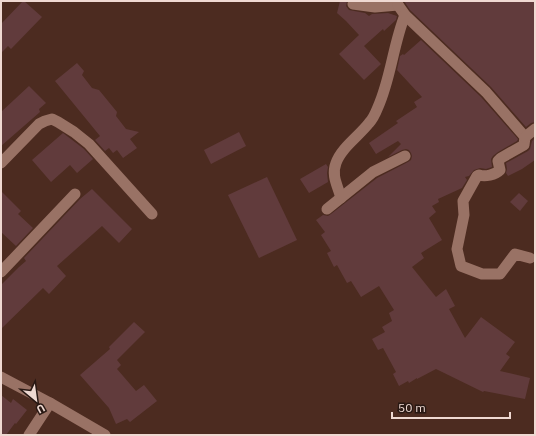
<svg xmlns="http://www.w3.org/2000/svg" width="536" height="436" font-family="'IBM Plex Sans',sans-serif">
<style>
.building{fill:#613b3c}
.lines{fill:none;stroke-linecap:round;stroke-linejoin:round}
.minor{stroke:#997265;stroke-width:11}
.tertiary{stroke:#997265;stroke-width:11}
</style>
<rect width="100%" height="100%" fill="#4c2b20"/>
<g class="building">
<polygon points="23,1 24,1 42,17 11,49 8,46 1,53 1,24"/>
<polygon points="340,1 347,1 346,6 349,10 365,13 369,16 372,14 388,13 397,16 396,20 384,31 383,29 364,46 381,64 364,80 339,54 359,35 346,21 337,13"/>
<polygon points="404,1 535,1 535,122 531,123 526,127 491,87 410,10"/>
<polygon points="421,40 481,97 518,139 517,141 498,152 493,156 491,159 492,167 486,169 480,168 474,170 469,176 465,177 467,180 462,188 438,199 439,202 432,206 436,212 429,218 442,240 421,253 424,258 412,267 436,297 446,289 455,306 449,309 465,338 481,317 515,342 506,354 510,357 500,371 530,378 525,399 484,391 483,392 436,369 417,379 417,378 409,383 408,381 399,386 393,374 396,372 383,348 378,350 372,339 385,332 382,327 392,321 389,313 394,310 379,286 361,297 351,281 347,283 337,265 334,267 327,253 331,251 321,235 325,232 316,220 323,215 328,216 331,214 377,178 408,162 411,160 412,156 411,153 409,150 406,149 402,150 388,157 401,144 398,141 376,154 369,143 398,123 396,121 417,107 414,102 422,97 397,70 400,56 403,54 404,55"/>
<polygon points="77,63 84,71 82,75 92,88 99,90 117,112 116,116 126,129 139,132 130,139 137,148 123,158 117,150 113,153 109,148 105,151 95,140 100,136 55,81"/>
<polygon points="29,86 46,103 39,109 40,112 1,146 1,112"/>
<polygon points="239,132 246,146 211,164 204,150"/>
<polygon points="63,133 84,149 93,159 77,173 70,165 51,182 32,160"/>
<polygon points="535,138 535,160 522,169 508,176 506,173 507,169 506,163 528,151 530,149 532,141"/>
<polygon points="326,164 328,167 327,173 328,182 309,193 300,179"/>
<polygon points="267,177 297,240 259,258 228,195"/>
<polygon points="92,189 132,229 119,243 102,226 57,266 66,276 49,294 43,288 1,329 1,285 19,267 26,261 24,258 80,199"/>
<polygon points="1,191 21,211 18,214 33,228 16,246 1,232"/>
<polygon points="519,193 528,201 520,211 510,202"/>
<polygon points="134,322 145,332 117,360 121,365 117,369 136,391 144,385 157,401 130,422 127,419 116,424 109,408 80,375 110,349 109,347"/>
<polygon points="1,395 11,403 13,399 27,410 16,424 15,423 6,435 1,435"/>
</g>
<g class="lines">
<g class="minor">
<polyline points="353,4 375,7 398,5"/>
<path d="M398 5 405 15 486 92 525 137 524 145 501 158 498 161 500 170C495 175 485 177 479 175L477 176 463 201 464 215 457 249 461 266 482 274H500L515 254 530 258"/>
<polyline points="525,137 535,129"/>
<polyline points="1,163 39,124 45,121 52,119 58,122 74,132 89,144 152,214"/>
<path d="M341 198C338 186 331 176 336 163 341 148 359 136 369 123 373 119 376 112 378 107 391 78 393 45 405 15"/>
<polyline points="327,209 373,172 405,156"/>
<polyline points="1,272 75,194"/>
<polyline points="29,435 50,403"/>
</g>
<polyline class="tertiary" points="1,377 50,403 105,435"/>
</g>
<rect width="536" height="436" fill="none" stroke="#efd9d2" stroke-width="4"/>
<g transform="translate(36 400) rotate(151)" stroke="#281813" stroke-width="3" paint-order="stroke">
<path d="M0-3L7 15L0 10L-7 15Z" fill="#efd9d2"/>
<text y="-6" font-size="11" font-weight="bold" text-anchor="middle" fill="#efd9d2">U</text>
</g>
<path d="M392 412v6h118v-6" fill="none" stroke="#efd9d2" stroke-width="2"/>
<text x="398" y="412" font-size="12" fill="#efd9d2" stroke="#281813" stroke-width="3" paint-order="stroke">50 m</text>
</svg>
